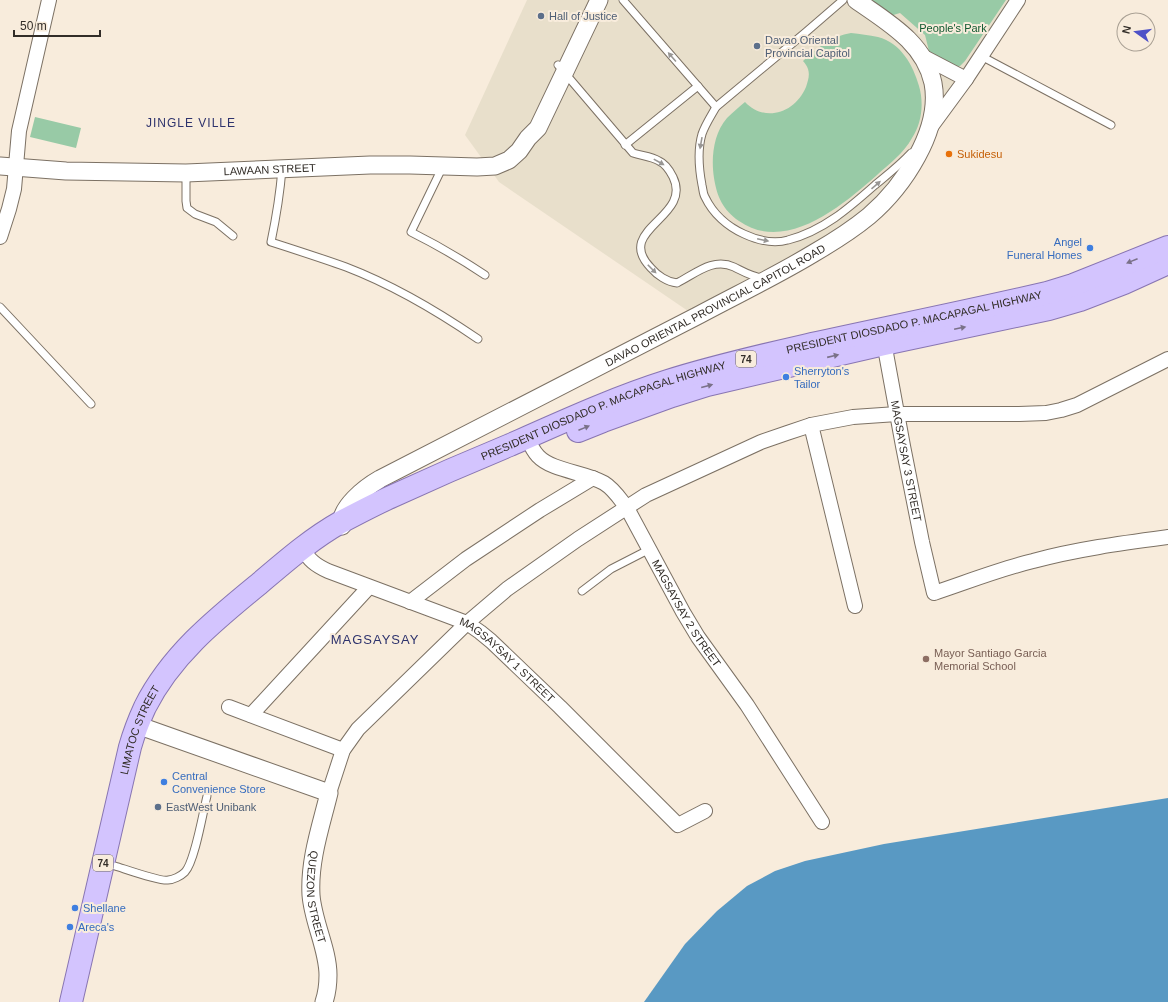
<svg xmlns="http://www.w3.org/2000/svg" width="1168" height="1002" font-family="Helvetica,sans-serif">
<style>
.commercial{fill:#e8dfcb}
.green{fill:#98caa6}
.water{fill:#5999c3}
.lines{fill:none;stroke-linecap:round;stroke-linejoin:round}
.service-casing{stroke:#7c7164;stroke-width:9}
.minor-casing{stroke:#7c7164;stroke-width:16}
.tertiary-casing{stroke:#7c7164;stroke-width:19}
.primary-casing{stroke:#8875b2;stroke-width:24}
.service{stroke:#fff;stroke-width:7}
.minor{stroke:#fff;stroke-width:14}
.tertiary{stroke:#fff;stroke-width:17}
.primary{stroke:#d3c4fe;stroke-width:22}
.oneway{fill:#989694}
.oneway2{fill:#7a7188}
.service-dot{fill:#5c6f8a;stroke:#f8ecdc;stroke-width:1.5}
.food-dot{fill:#e8710a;stroke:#f8ecdc;stroke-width:1.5}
.shop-dot{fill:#3f7fe0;stroke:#f8ecdc;stroke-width:1.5}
.education-dot{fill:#8d6e63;stroke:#f8ecdc;stroke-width:1.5}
.labels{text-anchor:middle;stroke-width:4;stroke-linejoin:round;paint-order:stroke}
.shield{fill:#f8ecdc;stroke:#6d665e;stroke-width:1}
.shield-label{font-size:10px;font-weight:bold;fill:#322d28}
.service-label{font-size:11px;fill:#4e5e75;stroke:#f8ecdc;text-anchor:start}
.park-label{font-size:11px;fill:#115930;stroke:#f8ecdc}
.food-label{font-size:11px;fill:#c56008;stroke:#f8ecdc;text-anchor:start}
.street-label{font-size:11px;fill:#322d28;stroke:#f8ecdc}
.shop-label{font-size:11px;fill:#366cbe;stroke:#f8ecdc;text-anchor:start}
.education-label{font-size:11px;fill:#785e54;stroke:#f8ecdc;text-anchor:start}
.neighbourhood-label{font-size:12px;letter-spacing:1px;fill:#2e336d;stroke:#f8ecdc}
.quarter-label{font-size:13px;letter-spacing:1px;fill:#2e336d;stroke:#f8ecdc}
</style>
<rect width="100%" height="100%" fill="#f8ecdc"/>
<polygon class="commercial" points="527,0 1025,0 932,139 884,193 851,223 807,250 688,311 499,182 465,135"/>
<g class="green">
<polygon points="869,0 1006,0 965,61 960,66 955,67 929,51 925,35 900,13 890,16"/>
<path d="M851 33C860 34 869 35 878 37 901 43 913 65 919 86 924 103 922 123 912 138 904 153 889 164 877 175 843 205 786 254 739 221 723 210 717 197 714 178 711 159 713 134 727 118 733 112 739 107 745 102 765 123 795 113 806 87 808 81 810 75 808 69 807 66 805 63 803 61 817 48 832 36 851 33Z"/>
<polygon points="35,117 81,128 76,148 30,137"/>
</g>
<polygon class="water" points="1168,798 1168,1002 644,1002 685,944 717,911 747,886 775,871 805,861 884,844"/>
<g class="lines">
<defs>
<g id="service">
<polyline points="623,0 716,107"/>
<path d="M843 0 806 32 716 107C711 116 705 125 702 134 697 151 699 169 702 185 703 189 703 194 705 197 713 214 728 227 744 234 757 240 774 244 788 240 823 231 849 208 875 185 887 175 900 165 911 153"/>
<polyline points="981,56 1111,125"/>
<path d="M558 65 633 153C642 156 651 156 659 161 666 164 670 171 673 177 693 218 613 229 651 268 657 275 667 282 677 283 695 274 713 257 734 267 744 272 752 277 763 278"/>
<polyline points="625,145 698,86"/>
<path d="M443 166 411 232C437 245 461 259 485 275"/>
<path d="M282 169C280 194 276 218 271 242 296 250 321 258 346 267 393 285 437 311 478 339"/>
<polyline points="186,173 186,201 187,208 195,214 216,222 233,236"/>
<polyline points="0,307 91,404"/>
<polyline points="582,591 611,569 650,549"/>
<path d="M115 866C125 869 161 882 168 880 173 880 181 876 185 872 195 861 203 812 207 796"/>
</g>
<g id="minor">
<polyline points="922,56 966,79"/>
<polyline points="930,128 966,79 1018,0"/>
<polyline points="0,237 9,209 14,189 19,131 49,0"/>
<path id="s1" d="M883 337 903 446 922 542 934 593C967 582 1000 569 1033 561 1077 549 1123 543 1168 537"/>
<polyline points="811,425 855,606"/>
<path id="s2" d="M527 437C530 444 533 451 538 456 552 471 585 472 604 483 614 489 620 499 627 508L683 612 698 637 747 705 822 822"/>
<path id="s3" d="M302 548C309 560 315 565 328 571L467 623 480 632 491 641 560 707 678 825 705 811"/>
<polyline points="410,602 466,559 540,510 593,478"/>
<polyline points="229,707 343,750"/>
<polyline points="251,715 369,587"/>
<polyline points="329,793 343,750 358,729 467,623 507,589 578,539 646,495 761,442 787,433 811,425 853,417 897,414 1019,414 1046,413 1061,410 1077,405 1168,359"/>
</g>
<g id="tertiary">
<path id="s4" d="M0 166 66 171 186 173 370 165H410L477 167 495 166 509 160 519 151 528 138 538 128 599 0"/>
<path id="s5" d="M342 526C338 508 366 487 380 479 486 425 592 371 697 316 736 295 776 276 814 253 833 242 852 230 869 216 903 187 942 130 933 83 924 42 887 22 856 0"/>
<path id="s6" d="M137 725 329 793C321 826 309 860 311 895 313 922 328 949 328 975 328 984 327 993 324 1002"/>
</g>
<g id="primary">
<polyline points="578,431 603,421 672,396 707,385 884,344 1049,309 1080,300 1124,283 1168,263"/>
<path id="s7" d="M71 1002 130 747C134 733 139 720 145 707 171 655 216 619 260 583 286 561 311 539 341 522 358 513 375 504 393 496 432 478 471 461 510 445 562 422 614 398 668 381 715 366 764 355 812 344 890 327 969 311 1047 293L1073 285 1168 247"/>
</g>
</defs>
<use href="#service" class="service-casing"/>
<use href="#minor" class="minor-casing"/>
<use href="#tertiary" class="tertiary-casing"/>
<use href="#primary" class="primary-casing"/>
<use href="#service" class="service"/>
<use href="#minor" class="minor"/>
<use href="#tertiary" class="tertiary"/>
<use href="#primary" class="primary"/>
</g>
<defs><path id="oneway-solid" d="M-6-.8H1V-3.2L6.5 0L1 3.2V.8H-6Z"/></defs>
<g class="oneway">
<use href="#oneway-solid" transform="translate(672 57) rotate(-131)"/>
<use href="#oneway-solid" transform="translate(701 143) rotate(100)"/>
<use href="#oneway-solid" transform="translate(659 162) rotate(29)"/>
<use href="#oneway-solid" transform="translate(876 185) rotate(-41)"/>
<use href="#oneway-solid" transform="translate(763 240) rotate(12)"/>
<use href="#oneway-solid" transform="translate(652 269) rotate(45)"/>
</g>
<g class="oneway2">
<use href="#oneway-solid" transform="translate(1132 261) rotate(158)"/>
<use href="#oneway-solid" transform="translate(960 328) rotate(-12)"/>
<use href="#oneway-solid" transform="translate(833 356) rotate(-13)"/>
<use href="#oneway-solid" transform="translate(707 386) rotate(-15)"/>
<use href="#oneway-solid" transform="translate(584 428) rotate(-22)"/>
</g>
<g class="service-dot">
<circle cx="541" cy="16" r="4"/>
<circle cx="757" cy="46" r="4"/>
<circle cx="158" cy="807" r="4"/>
</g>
<circle class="food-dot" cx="949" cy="154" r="4"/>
<g class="shop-dot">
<circle cx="1090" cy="248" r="4"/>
<circle cx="786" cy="377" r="4"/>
<circle cx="164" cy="782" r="4"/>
<circle cx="75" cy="908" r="4"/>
<circle cx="70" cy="927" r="4"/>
</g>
<circle class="education-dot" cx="926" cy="659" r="4"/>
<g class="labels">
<g class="shield">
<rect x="736" y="351" width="20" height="16" rx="3"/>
<rect x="93" y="855" width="20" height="16" rx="3"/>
</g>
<g class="shield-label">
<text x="746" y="363">74</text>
<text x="103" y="867">74</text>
</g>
<g class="service-label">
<text x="549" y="20">Hall of Justice</text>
<text x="765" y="44">Davao Oriental<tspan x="765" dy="13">Provincial Capitol</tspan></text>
<text x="166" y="811">EastWest Unibank</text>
</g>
<g class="park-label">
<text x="953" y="32">People's Park</text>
</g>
<g class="food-label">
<text x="957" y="158">Sukidesu</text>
</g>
<g class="street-label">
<text dy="4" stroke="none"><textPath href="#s4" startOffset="270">LAWAAN STREET</textPath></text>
<text dy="4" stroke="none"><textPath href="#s5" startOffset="441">DAVAO ORIENTAL PROVINCIAL CAPITOL ROAD</textPath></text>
<text dy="4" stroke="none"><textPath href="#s7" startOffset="1186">PRESIDENT DIOSDADO P. MACAPAGAL HIGHWAY</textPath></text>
<text dy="4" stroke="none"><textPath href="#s7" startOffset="862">PRESIDENT DIOSDADO P. MACAPAGAL HIGHWAY</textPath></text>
<text dy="4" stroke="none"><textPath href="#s1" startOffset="126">MAGSAYSAY 3 STREET</textPath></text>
<text dy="4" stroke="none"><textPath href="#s2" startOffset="249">MAGSAYSAY 2 STREET</textPath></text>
<text dy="4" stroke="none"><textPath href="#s3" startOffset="238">MAGSAYSAY 1 STREET</textPath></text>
<text dy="4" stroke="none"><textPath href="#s7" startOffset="281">LIMATOC STREET</textPath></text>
<text dy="4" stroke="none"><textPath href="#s6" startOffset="310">QUEZON STREET</textPath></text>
</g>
<g class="shop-label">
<text x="1082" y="246" text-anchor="end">Angel<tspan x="1082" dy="13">Funeral Homes</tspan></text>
<text x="794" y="375">Sherryton's<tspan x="794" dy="13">Tailor</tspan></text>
<text x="172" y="780">Central<tspan x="172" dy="13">Convenience Store</tspan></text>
<text x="83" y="912">Shellane</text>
<text x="78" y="931">Areca's</text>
</g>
<g class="education-label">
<text x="934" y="657">Mayor Santiago Garcia<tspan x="934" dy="13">Memorial School</tspan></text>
</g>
<g class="neighbourhood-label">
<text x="191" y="127">JINGLE VILLE</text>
</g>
<g class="quarter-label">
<text x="375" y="644">MAGSAYSAY</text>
</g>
</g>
<g transform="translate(1136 32) rotate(284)"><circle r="19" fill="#f8ecdc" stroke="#a9a094"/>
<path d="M0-3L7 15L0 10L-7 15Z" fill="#4e51c7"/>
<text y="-6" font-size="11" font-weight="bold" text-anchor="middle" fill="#322d28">N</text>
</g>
<path d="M14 30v6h86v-6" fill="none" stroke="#322d28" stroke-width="2"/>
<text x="20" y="30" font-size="12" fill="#322d28" stroke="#f8ecdc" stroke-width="3" paint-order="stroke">50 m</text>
</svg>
